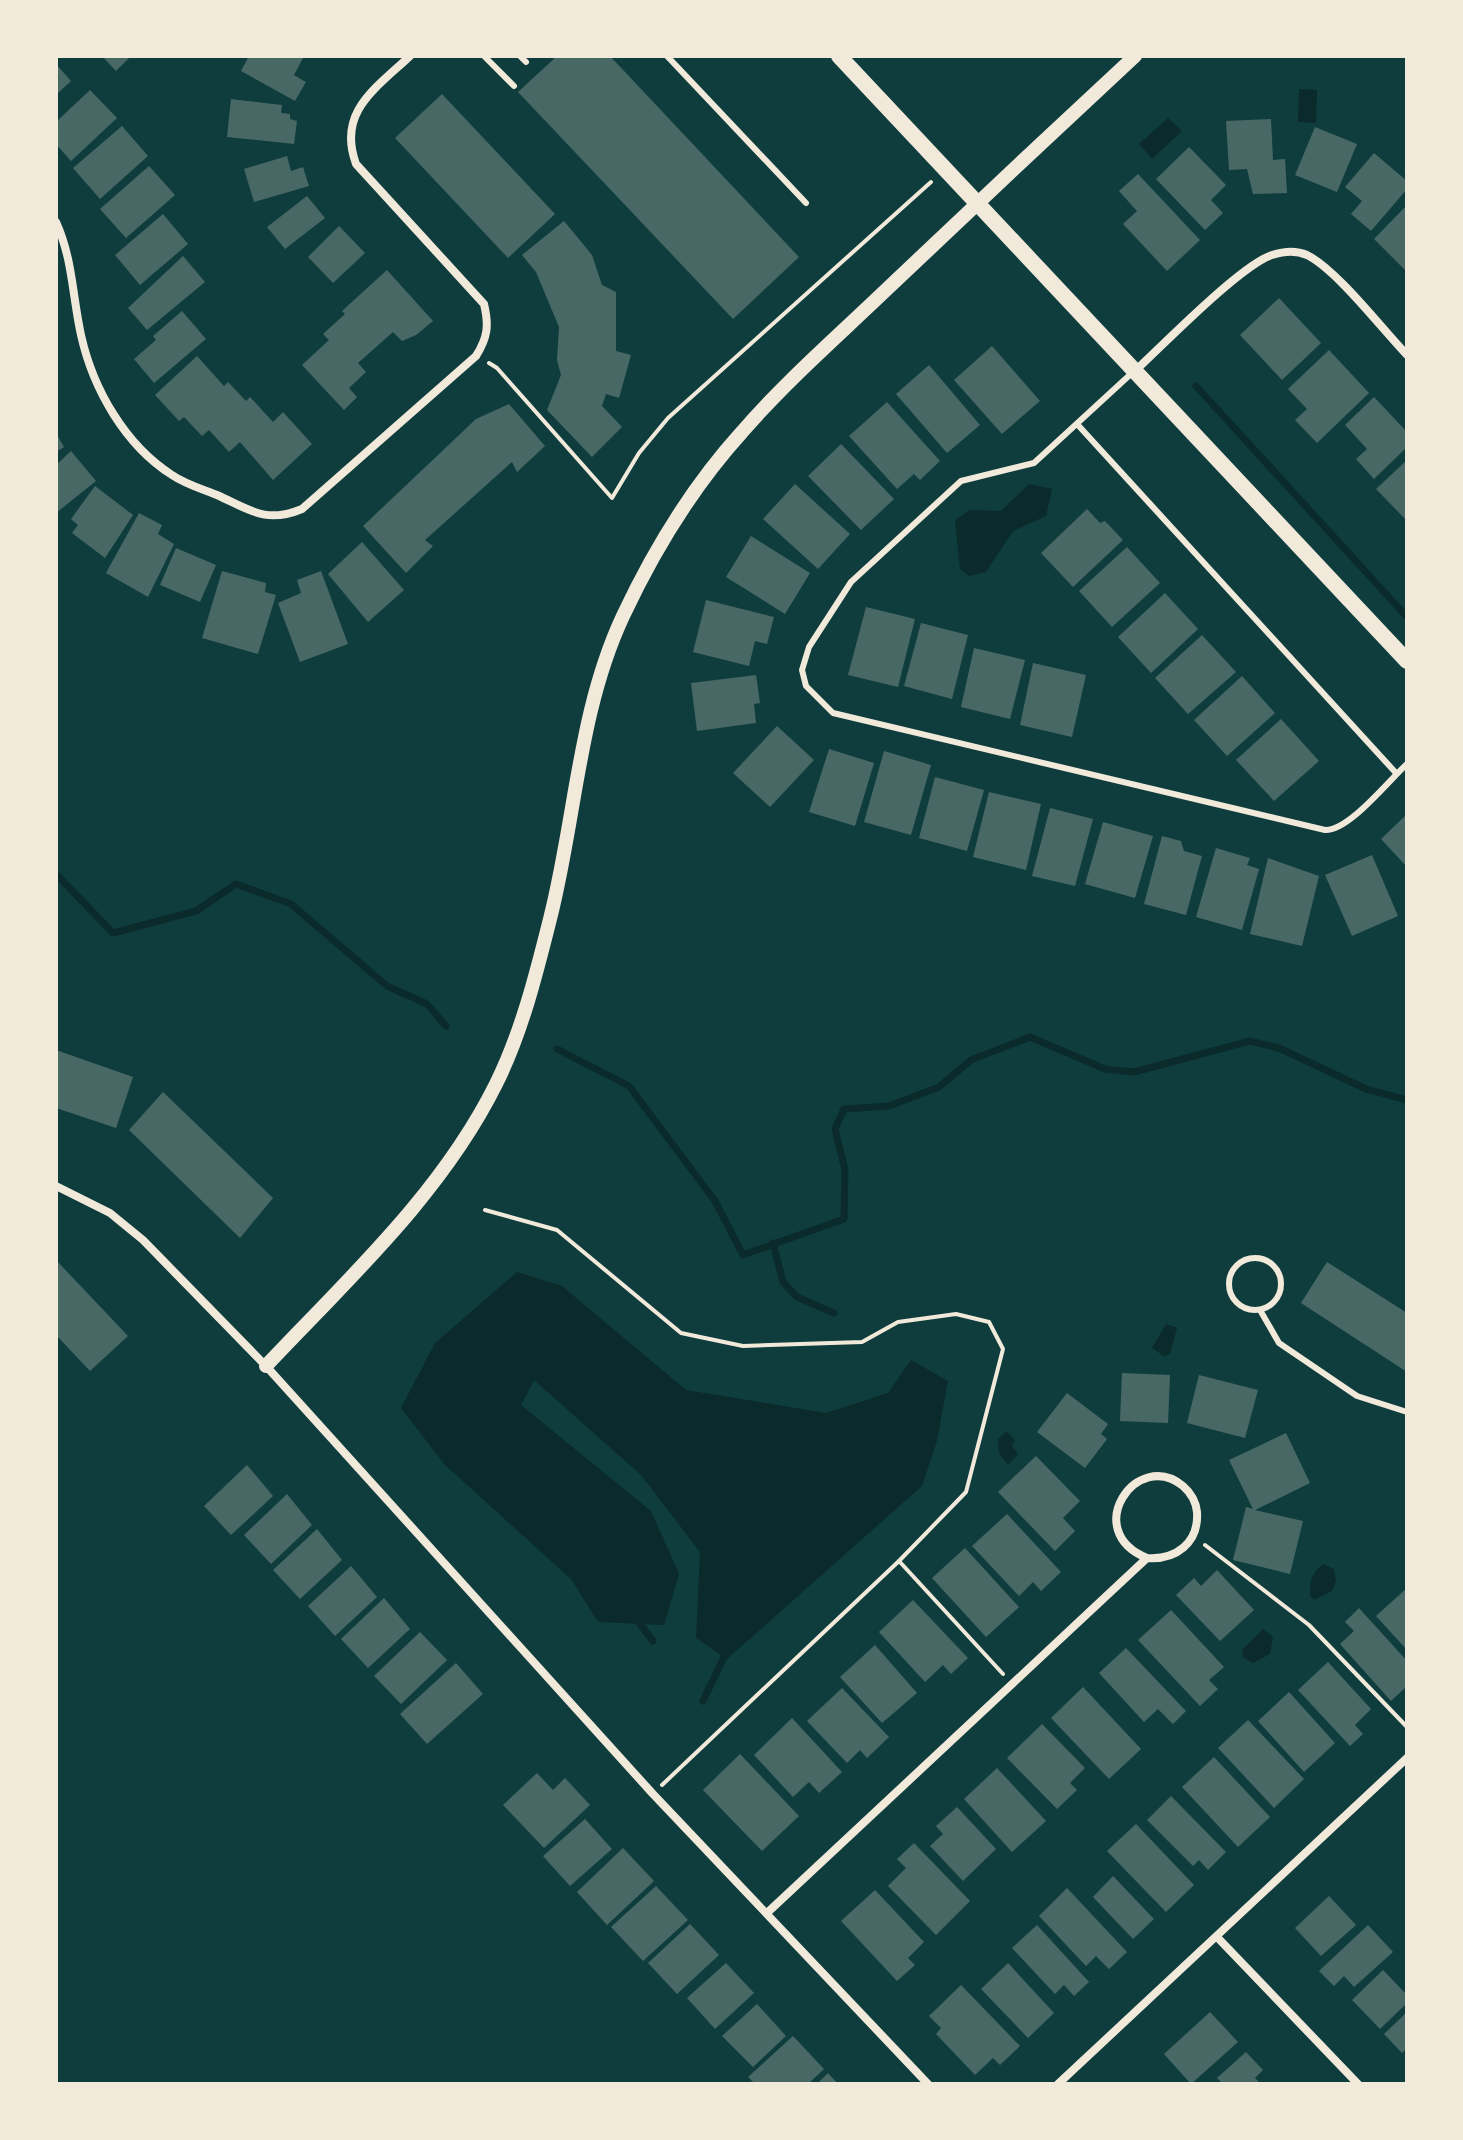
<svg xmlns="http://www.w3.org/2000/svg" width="1463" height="2140" font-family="Georgia,serif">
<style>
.water{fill:#0a2a2b}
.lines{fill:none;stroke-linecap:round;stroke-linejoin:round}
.stream{stroke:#0a2a2b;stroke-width:7}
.building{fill:#486865}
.path{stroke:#f1e9da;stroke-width:4}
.service{stroke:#f1e9da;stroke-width:6}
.minor{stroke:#f1e9da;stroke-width:8}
.tertiary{stroke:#f1e9da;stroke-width:14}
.secondary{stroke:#f1e9da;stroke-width:16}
</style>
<rect width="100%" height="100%" fill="#0f3d3e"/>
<g class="water">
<polygon points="1299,89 1317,90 1316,123 1298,122"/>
<polygon points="1168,118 1182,131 1152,159 1139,144"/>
<polygon points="1029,484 1052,489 1046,516 1013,531 986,572 969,576 960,569 955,520 970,510 1001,511"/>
<polygon points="517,1272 562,1286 686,1390 826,1413 888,1393 911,1360 948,1381 937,1441 922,1486 727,1659 696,1638 700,1552 641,1475 534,1380 521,1405 651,1511 679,1574 664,1625 598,1622 571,1579 445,1465 401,1408 435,1343"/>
<polygon points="1166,1324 1177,1328 1170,1354 1164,1356 1152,1348"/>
<polygon points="1006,1431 1015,1440 1012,1446 1018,1454 1008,1465 999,1453 998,1439"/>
<path d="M1323 1564 1334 1569 1336 1581 1332 1591 1314 1600 1310 1596C1309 1583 1312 1572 1323 1564Z"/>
<polygon points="1263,1629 1273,1637 1270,1654 1253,1663 1243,1657 1242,1650"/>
</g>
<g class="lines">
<g class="stream">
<polyline points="1196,386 1407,617"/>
<polyline points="56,874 113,933 196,911 236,884 291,904 387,986 427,1004 446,1026"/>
<polyline points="557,1049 629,1086 715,1201 743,1255 844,1219 845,1170 835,1129 844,1109 889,1106 939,1087 971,1060 1030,1037 1105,1069 1134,1072 1250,1041 1279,1048 1366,1089 1407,1100"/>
<polyline points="773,1243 783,1282 797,1297 834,1313"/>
<polyline points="640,1624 653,1641"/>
<polyline points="703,1701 724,1657"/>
</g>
</g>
<g class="building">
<polygon points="102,56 131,56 116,71"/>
<polygon points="249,56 303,58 294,75 306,82 295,101 241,71"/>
<polygon points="557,56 610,56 799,257 733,319 518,92"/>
<polygon points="56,64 71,81 56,95"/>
<polygon points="90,90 117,118 71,161 56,144 56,122"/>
<polygon points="442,94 555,214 508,258 395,138"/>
<polygon points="231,99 282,105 281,113 290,114 290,119 297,121 294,144 227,137"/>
<polygon points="1271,119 1273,160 1285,159 1287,193 1253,194 1247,169 1229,170 1226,121"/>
<polygon points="122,126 148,156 100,199 73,168"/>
<polygon points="1315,127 1357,144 1337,192 1295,175"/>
<polygon points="1189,147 1226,185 1211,200 1223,213 1205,230 1156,179"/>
<polygon points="1374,153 1407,181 1407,189 1371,231 1351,214 1362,201 1345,187"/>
<polygon points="287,156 291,171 303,167 309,186 254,202 244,169"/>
<polygon points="149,166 175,195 126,238 100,209"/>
<polygon points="1138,174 1200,240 1167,271 1123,224 1137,211 1119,191"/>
<polygon points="307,196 325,218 285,249 267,227"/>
<polygon points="1407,205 1407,268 1405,270 1374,239"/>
<polygon points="163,214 188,244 140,285 115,255"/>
<polygon points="564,221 592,255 602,285 616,292 616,351 631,355 619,398 606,394 602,406 622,427 592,457 547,410 561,375 557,360 559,327 536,272 522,255"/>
<polygon points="339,226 365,253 333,283 308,257"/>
<polygon points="183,256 205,282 147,330 128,308"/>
<polygon points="387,270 433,321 416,335 402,341 393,332 358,363 366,372 349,388 357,397 344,410 302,365 329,340 323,334 345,314 342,311"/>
<polygon points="1279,298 1321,343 1282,380 1240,335"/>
<polygon points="182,311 206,339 154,383 134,359 156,340 153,336"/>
<polygon points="992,346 1040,401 1002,434 954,380"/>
<polygon points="1329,350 1369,393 1317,443 1295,420 1307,409 1288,389"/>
<polygon points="197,356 224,386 228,382 246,401 250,397 273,422 283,412 312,444 273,480 240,442 229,452 209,430 202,436 184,417 179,421 155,395"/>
<polygon points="929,365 980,425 947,453 896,394"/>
<polygon points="1374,397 1407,432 1407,447 1374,479 1356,459 1367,449 1345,425"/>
<polygon points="887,402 940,461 920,480 914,474 897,489 849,436"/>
<polygon points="509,404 545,446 517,472 512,462 425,540 433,546 406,573 363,526 476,419"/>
<polygon points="56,433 64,447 56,452"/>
<polygon points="841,444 894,499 861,530 808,476"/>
<polygon points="71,451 96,481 56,513 56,465"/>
<polygon points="1407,460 1407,521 1376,489"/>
<polygon points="795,484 850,534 818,569 763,519"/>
<polygon points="95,486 133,515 105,558 72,533 78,525 71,519"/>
<polygon points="1087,509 1100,523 1105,521 1123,540 1073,587 1041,553"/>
<polygon points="139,513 162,525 158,534 174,544 148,597 106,573"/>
<polygon points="751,536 810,573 785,614 726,577"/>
<polygon points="362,542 404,590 368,622 328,574"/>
<polygon points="1127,547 1160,583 1112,627 1079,591"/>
<polygon points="176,548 216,565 200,602 160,585"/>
<polygon points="222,571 266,583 265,592 276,595 258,654 202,638"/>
<polygon points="321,571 348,644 300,662 278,603 301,593 297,580"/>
<polygon points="1165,593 1198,629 1151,673 1118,637"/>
<polygon points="706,600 774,617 767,644 755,641 749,666 693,652"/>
<polygon points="866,607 915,619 898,687 848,675"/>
<polygon points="921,623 968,635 952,699 904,686"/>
<polygon points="1202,635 1236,672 1188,714 1155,678"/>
<polygon points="974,648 1025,660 1010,719 961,707"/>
<polygon points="1033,663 1086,675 1072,737 1020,725"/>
<polygon points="756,675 760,703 754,704 756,723 697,731 691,683"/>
<polygon points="1242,676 1275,713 1227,756 1194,720"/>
<polygon points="1281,719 1319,761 1274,801 1236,760"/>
<polygon points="777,726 814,760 770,807 733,773"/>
<polygon points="829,749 874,763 855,826 809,812"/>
<polygon points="884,751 931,765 911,835 864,822"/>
<polygon points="935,777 984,790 967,851 919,838"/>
<polygon points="989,792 1041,804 1026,870 973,857"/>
<polygon points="1050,808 1093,819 1075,886 1032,876"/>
<polygon points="1407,814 1407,867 1381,839"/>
<polygon points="1103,822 1153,836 1135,898 1085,884"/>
<polygon points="1162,836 1181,841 1184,851 1202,856 1186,915 1144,904"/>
<polygon points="1216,848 1250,858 1247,865 1259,869 1242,930 1196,917"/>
<polygon points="1372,855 1398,916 1352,936 1325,875"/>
<polygon points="1268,858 1319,876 1302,946 1250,934"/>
<polygon points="56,1050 133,1077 116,1128 56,1108"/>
<polygon points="163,1092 273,1198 240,1238 129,1130"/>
<polygon points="56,1260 128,1336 90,1371 56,1335"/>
<polygon points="1327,1262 1407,1313 1407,1372 1301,1303"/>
<polygon points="1122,1373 1170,1375 1168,1423 1120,1421"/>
<polygon points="1199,1375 1258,1390 1245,1438 1187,1423"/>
<polygon points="1067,1393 1108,1424 1101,1434 1107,1439 1085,1468 1037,1432"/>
<polygon points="1286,1433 1310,1483 1255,1510 1303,1521 1290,1574 1233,1560 1246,1507 1253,1509 1229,1460"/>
<polygon points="1036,1456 1080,1501 1063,1518 1075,1531 1055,1551 998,1492"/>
<polygon points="247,1465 273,1496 231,1535 204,1506"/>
<polygon points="287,1494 312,1525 271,1564 244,1535"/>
<polygon points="1007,1514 1061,1572 1041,1591 1033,1582 1019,1596 972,1546"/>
<polygon points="317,1529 342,1560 300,1599 273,1570"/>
<polygon points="965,1548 1019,1607 986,1637 932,1578"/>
<polygon points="351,1566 377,1597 335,1636 308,1606"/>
<polygon points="1217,1570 1254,1610 1220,1641 1176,1595 1194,1578 1201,1586"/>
<polygon points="1407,1588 1407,1650 1376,1616"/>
<polygon points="384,1598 410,1629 368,1668 341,1639"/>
<polygon points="913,1600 968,1658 951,1674 943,1665 925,1682 879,1632"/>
<polygon points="1359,1608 1407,1661 1407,1686 1391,1701 1340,1644 1354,1631 1345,1622"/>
<polygon points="1171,1610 1224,1667 1209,1680 1218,1689 1200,1706 1138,1640"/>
<polygon points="420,1632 447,1660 401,1704 374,1676"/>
<polygon points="875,1645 917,1693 882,1723 840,1677"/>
<polygon points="1126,1648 1186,1711 1173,1724 1158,1709 1144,1722 1099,1673"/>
<polygon points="1328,1662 1371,1709 1355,1725 1363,1734 1350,1746 1298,1690"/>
<polygon points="456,1663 483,1694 427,1744 400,1714"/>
<polygon points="1083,1687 1141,1749 1109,1779 1051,1718"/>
<polygon points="842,1688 889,1737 867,1758 860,1750 847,1763 807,1721"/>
<polygon points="1289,1692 1335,1743 1304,1772 1258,1721"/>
<polygon points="792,1718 842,1772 819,1793 809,1782 793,1797 754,1755"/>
<polygon points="1248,1720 1304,1779 1274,1808 1218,1748"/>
<polygon points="1042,1724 1085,1768 1070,1783 1077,1790 1057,1809 1007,1758"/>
<polygon points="740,1754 799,1816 762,1851 703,1790"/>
<polygon points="1214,1757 1270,1817 1238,1847 1182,1787"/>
<polygon points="997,1768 1046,1821 1012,1852 964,1799"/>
<polygon points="537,1773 553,1790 565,1778 590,1805 544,1848 503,1805"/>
<polygon points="1171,1796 1226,1852 1208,1870 1199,1860 1193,1866 1147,1820"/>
<polygon points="957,1807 996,1849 963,1881 930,1846 943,1834 936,1826"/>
<polygon points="585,1819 612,1849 570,1886 543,1856"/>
<polygon points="1136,1824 1194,1885 1166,1912 1107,1851"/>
<polygon points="914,1843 970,1901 936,1935 888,1886 906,1868 897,1859"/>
<polygon points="623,1848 654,1881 607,1925 577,1892"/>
<polygon points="1113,1876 1154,1919 1133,1939 1093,1897"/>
<polygon points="656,1886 688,1920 643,1961 611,1927"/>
<polygon points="1067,1888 1127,1952 1109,1969 1096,1956 1086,1966 1039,1916"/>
<polygon points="875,1890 924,1942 908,1958 915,1965 897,1981 841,1921"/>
<polygon points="1329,1896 1356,1925 1321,1956 1295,1928"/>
<polygon points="690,1924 719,1955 677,1994 648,1963"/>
<polygon points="1037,1925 1089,1982 1074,1996 1064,1985 1055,1994 1012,1948"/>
<polygon points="1368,1925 1393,1952 1354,1987 1344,1976 1334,1986 1319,1971"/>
<polygon points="726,1963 754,1993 715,2029 687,1998"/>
<polygon points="1008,1963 1054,2013 1028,2038 981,1989"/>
<polygon points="1383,1970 1407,1995 1407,2003 1380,2029 1352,2000"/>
<polygon points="961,1985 1020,2046 1000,2065 993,2058 975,2075 936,2034 941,2028 929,2016"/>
<polygon points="757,2004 786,2036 753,2067 722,2036"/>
<polygon points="1210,2012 1238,2042 1191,2084 1164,2054"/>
<polygon points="1407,2012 1407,2048 1402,2053 1384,2034"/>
<polygon points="793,2036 824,2069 808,2084 755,2084 748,2077"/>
<polygon points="1246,2052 1263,2070 1255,2078 1261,2084 1223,2084 1217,2078"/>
<polygon points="828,2073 838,2084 817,2084"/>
</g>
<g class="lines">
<g class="path">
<polyline points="489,363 497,368 612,498 639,453 668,418 931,182"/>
<polyline points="485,1210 557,1230 681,1333 743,1346 862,1342 898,1322 956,1314 989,1322 1003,1349 966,1492 899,1561"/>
<polyline points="1205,1545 1309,1625 1407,1727"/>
<polyline points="662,1785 899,1561 1003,1674"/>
</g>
<g class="service">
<polyline points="484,56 514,86"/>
<polyline points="520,56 526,62"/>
<polyline points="667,56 806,203"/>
<path d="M1133 372 1034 463 961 481 851 582 809 647 802 670 806 686 833 713 1325 830C1349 831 1389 780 1407 764"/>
<polyline points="1077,424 1396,773"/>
<circle cx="1255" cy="1284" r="26"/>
<polyline points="1260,1310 1279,1343 1357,1396 1407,1412"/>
</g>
<g class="minor">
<path d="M56 222C73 260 72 294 81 335 93 389 125 445 172 475 185 484 202 489 217 495 250 510 266 524 302 509L476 356C488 337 489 325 484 304L356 164C337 112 375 89 410 56"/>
<path d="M1136 370C1164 344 1241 265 1272 255 1284 251 1296 250 1307 255 1337 270 1382 329 1407 355"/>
<polyline points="56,1186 110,1213 143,1240 266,1366 653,1794 928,2084"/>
<path d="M767 1913 1147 1558C1176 1560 1199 1543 1197 1512 1196 1502 1191 1493 1183 1486 1137 1448 1080 1531 1147 1558"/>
<polyline points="1217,1937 1358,2084"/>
<polyline points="1058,2084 1407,1758"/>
</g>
<path class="tertiary" d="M266 1366C348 1279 442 1193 496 1084 522 1032 537 971 551 915 576 814 579 710 623 616 654 550 693 486 742 432 786 381 838 336 887 289 969 211 1052 133 1135 56"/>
<polyline class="secondary" points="839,56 1407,661"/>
</g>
<rect width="1463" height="2140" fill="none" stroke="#f1e9da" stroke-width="116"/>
</svg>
